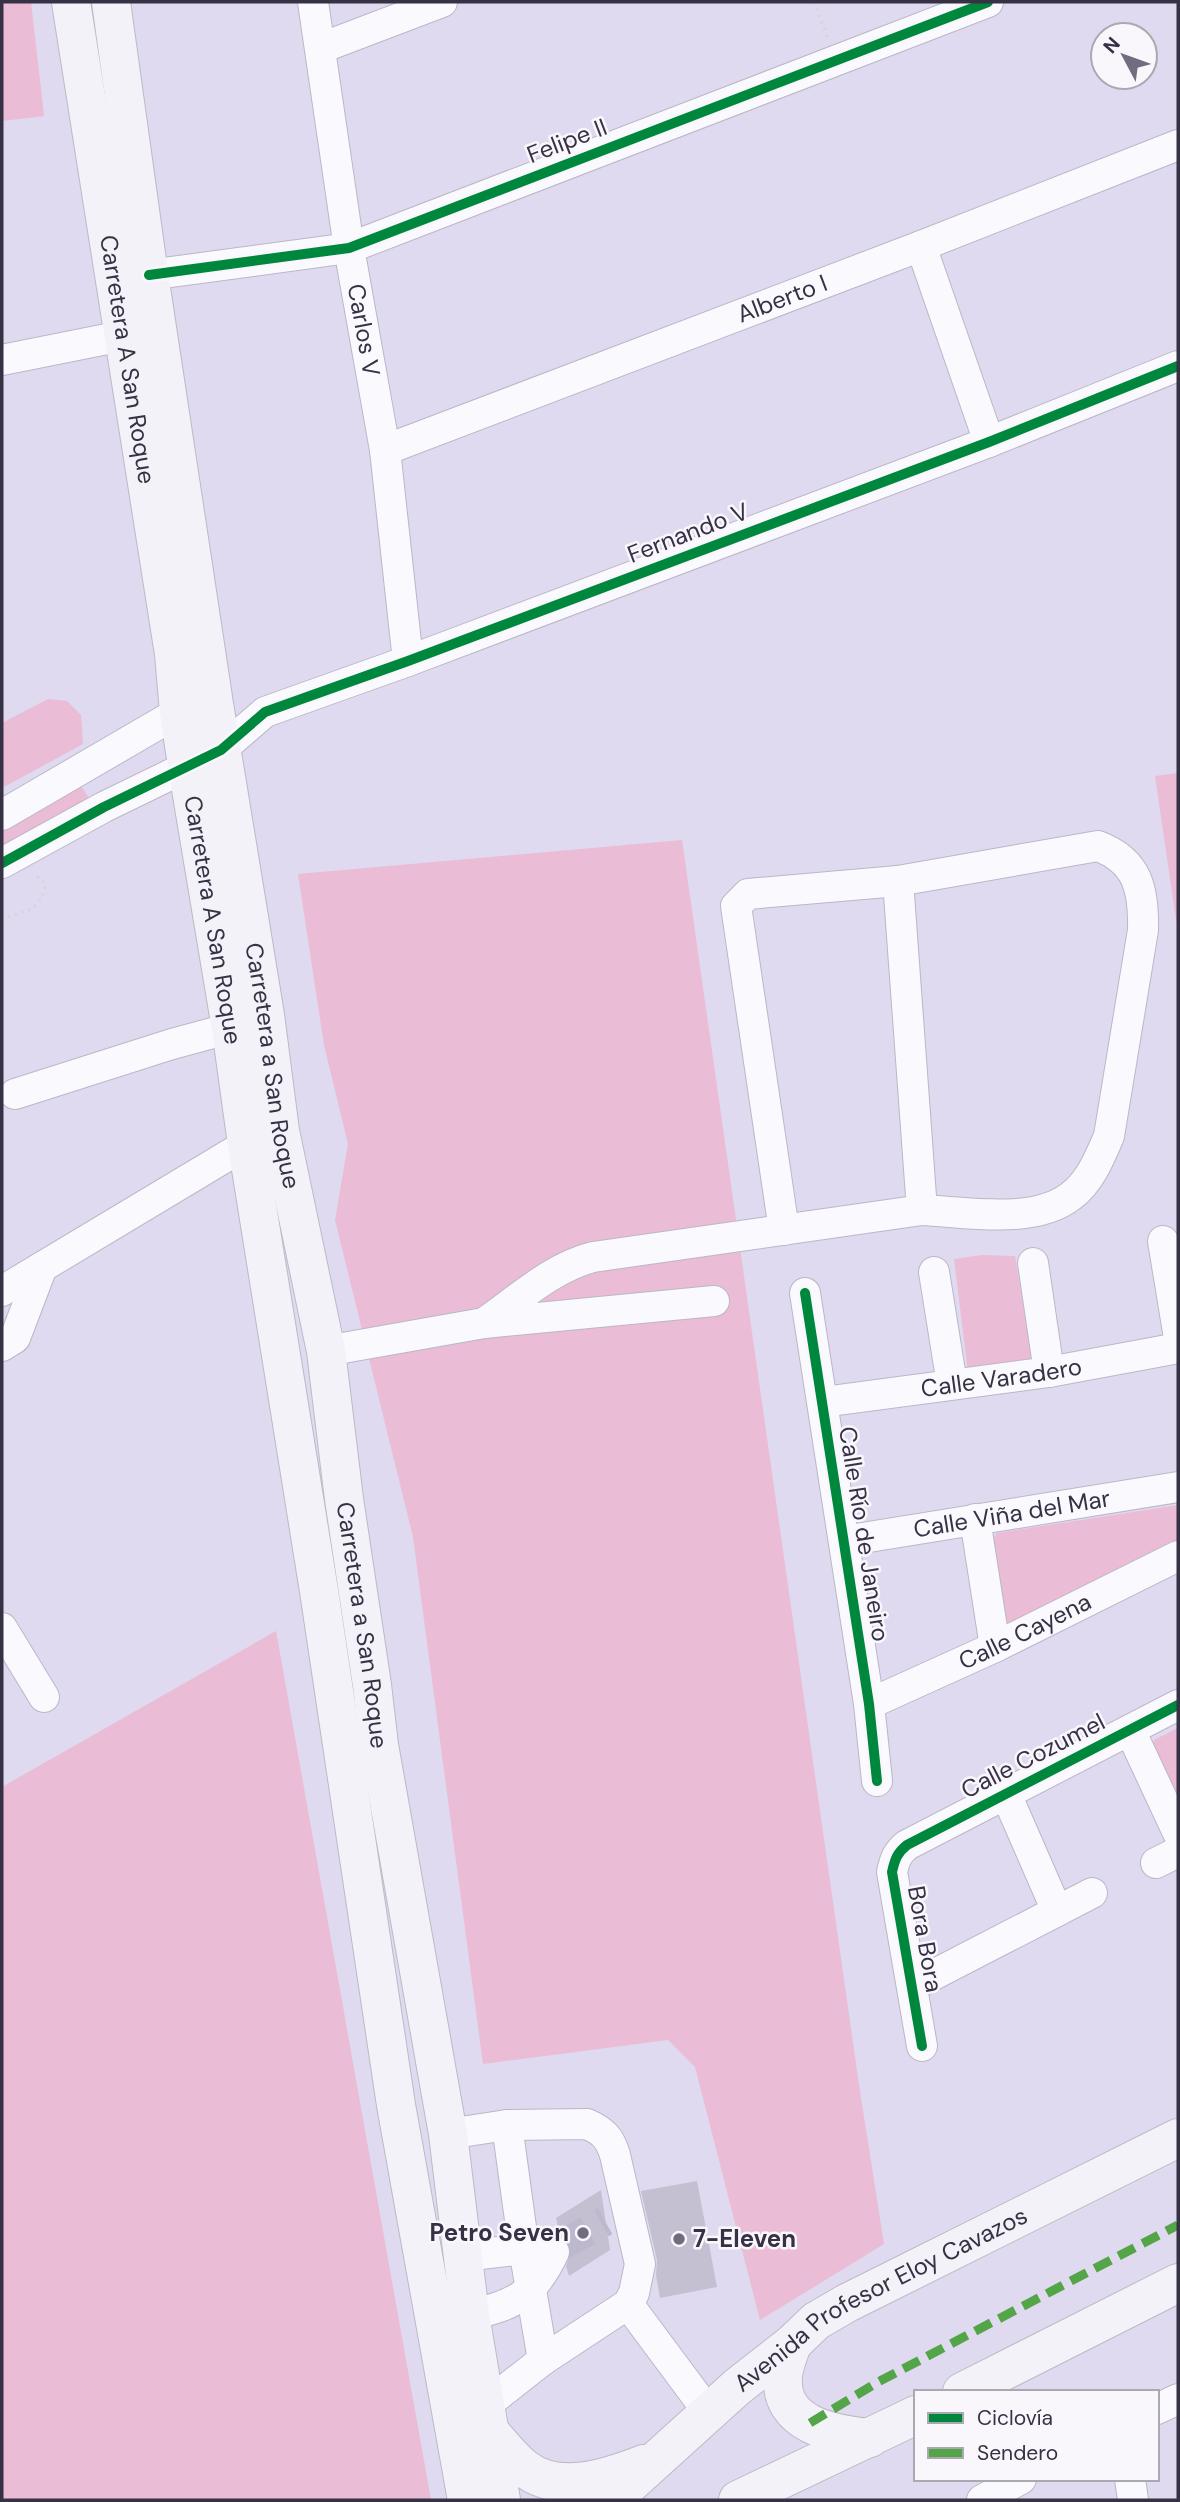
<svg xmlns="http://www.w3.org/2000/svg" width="1180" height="2502" font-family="'DM Sans',sans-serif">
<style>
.green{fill:#eabcd5}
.building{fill:#c4c0d2}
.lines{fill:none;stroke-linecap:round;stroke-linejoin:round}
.minor-tunnel{stroke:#bdb8cd;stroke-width:30;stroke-dasharray:30 15;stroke-linecap:butt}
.minor-casing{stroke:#bbb7c8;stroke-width:32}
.major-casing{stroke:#bdb9c6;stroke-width:40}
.path{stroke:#d6d5db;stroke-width:3.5;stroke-dasharray:2 5;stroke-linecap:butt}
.minor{stroke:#faf9fd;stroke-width:30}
.major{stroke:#f3f2f8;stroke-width:38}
.quiet{stroke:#53a547;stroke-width:9;stroke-dasharray:18 9;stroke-linecap:butt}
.cycleway-casing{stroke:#f9f7fc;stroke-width:15}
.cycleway{stroke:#00873e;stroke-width:10}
.poi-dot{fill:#716c80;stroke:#f9f7fc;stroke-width:2.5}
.labels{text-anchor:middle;stroke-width:5;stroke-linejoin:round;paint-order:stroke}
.street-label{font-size:24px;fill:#363144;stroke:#f9f7fc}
.poi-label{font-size:24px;font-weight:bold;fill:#363144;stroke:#f9f7fc;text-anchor:end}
</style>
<rect width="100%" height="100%" fill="#dfdaef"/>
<g class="green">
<polygon points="2,2 31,2 44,116 2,121"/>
<polygon points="48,699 67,701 81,715 83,744 2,788 2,723"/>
<polygon points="1178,773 1178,933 1155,776"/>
<polygon points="81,786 89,798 2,848 2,831"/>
<polygon points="682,840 859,2085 884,2244 760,2320 695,2067 668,2040 483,2064 413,1537 335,1220 348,1144 324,1045 298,874"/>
<polygon points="982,1255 1015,1256 1033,1360 969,1380 954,1259"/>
<polygon points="1178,1505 1178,1547 1006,1633 991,1541 997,1533"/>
<polygon points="276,1631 431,2500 2,2500 2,1787"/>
<polygon points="1178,1728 1178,1801 1151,1752 1154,1740"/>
</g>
<g class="building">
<polygon points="697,2181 717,2287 660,2298 656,2275 657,2260 641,2191"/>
<polygon points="601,2190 610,2250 569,2276 566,2266 571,2250 568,2242 560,2236 556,2218"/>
</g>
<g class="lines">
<polyline class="minor-tunnel" points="562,2245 605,2221"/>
<defs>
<g id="minor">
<path id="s1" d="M313 2 349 248 385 450 408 661"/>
<polyline points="321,48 442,2"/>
<polyline points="921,246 989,442"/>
<polyline points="149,275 349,248 988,2"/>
<polyline points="2,360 122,336"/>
<path id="s2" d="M385 450 921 246 1178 145"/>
<polyline points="2,815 179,712"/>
<polyline points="2,863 104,807 221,750 265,712 408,661 989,442 1178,366"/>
<polyline points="15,1094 172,1044 231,1028"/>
<path d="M784 1230 736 906 748 894 898 881 1098 846C1138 861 1144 890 1143 930L1109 1136C1100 1157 1090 1182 1071 1196 1034 1225 967 1212 922 1210"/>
<polyline points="1163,1241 1178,1332"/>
<polyline points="1033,1263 1049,1372"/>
<polyline points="934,1272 952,1384"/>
<polyline points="2,1291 247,1144"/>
<polyline points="805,1293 869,1704 877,1781"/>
<path d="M484 1323C519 1299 551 1268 593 1257L922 1210 898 881"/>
<polyline points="2,1346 15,1338 42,1267"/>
<polyline points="326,1351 484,1323 714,1301"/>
<path id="s3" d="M823 1402 1049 1372 1178 1348"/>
<polyline points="975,1519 995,1647"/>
<path id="s4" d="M844 1541 1178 1487"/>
<polyline points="2,1628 44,1697"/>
<path id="s5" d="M869 1704 995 1647 1178 1556"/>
<polyline points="1130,1730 1178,1833"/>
<polyline points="1006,1794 1057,1911"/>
<polyline points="1156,1863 1178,1852"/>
<polyline points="912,1986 1092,1893"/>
<path d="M922 2046 892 1872C895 1859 897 1853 907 1845L1178 1705"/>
<polyline points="507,2125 524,2249 543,2360"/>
<path d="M448 2134 507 2125 587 2124C603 2131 610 2138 615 2155L640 2264 634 2293 628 2304 543 2360 487 2404"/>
<polyline points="463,2256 524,2249 543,2251"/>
<polyline points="628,2304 709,2413"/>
<path d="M470 2315C515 2305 534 2295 554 2252"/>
<polyline points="1157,2409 1178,2399"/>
<polyline points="1130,2479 1133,2500"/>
<polyline points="982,2500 1021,2479"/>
</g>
<g id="major">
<path id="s6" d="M71 2 174 654 179 712 187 765 231 1028 247 1144 319 1591 396 2105 467 2500"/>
<path id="s7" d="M111 2 149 275 214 704 265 1015 280 1131 326 1351 344 1499 372 1685 379 1745 448 2134 470 2315 501 2500"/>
<path d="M792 2344C789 2354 784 2365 783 2376 779 2425 832 2434 870 2438"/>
<polyline points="962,2392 1178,2283"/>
<path d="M490 2432C501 2444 511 2458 524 2468 558 2495 608 2478 644 2464"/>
<path id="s8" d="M612 2500 737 2387 792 2344 816 2321 847 2303 1178 2138"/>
<polyline points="738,2500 916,2415"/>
</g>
</defs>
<use href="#minor" class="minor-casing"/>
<use href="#major" class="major-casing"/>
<g class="path">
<polyline points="814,2 828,39"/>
<path d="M2 920C23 908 40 915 45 886L42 879 32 875"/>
</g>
<use href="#minor" class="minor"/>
<use href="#major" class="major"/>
<polyline class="quiet" points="810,2423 878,2382 1178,2225"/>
<defs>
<g id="cycleway">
<polyline points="149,275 349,248 988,2"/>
<polyline points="2,863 104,807 221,750 265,712 408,661 989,442 1178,366"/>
<polyline points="805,1293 869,1704 877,1781"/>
<path d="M922 2046 892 1872C895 1859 897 1853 907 1845L1178 1705"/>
</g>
</defs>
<use href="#cycleway" class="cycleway-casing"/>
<use href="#cycleway" class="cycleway"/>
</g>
<g class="poi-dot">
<circle cx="583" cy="2233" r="7"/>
<circle cx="679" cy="2239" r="7"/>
</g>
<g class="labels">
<g class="street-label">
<text transform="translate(567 141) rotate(-21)" y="8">Felipe II</text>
<text dy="8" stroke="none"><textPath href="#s2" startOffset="425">Alberto I</textPath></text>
<text dy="8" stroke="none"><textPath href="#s1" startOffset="332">Carlos V</textPath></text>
<text dy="8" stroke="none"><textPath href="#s6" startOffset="362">Carretera A San Roque</textPath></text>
<text transform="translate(688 533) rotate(-21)" y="8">Fernando V</text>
<text dy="8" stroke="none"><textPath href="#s6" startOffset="929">Carretera A San Roque</textPath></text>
<text dy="8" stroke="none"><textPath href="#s7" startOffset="1076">Carretera a San Roque</textPath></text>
<text dy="8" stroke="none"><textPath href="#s3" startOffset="180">Calle Varadero</textPath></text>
<text dy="8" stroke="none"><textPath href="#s4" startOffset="170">Calle Viña del Mar</textPath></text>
<text transform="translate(864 1534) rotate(81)" y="8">Calle Río de Janeiro</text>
<text dy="8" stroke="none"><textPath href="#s7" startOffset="1643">Carretera a San Roque</textPath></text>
<text dy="8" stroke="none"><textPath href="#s5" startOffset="172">Calle Cayena</textPath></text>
<text transform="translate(1033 1756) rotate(-27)" y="8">Calle Cozumel</text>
<text transform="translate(925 1939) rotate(80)" y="8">Bora Bora</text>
<text dy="8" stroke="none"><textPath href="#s8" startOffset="338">Avenida Profesor Eloy Cavazos</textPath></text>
</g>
<g class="poi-label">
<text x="569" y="2241">Petro Seven</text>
<text x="693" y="2247" text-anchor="start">7-Eleven</text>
</g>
</g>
<rect width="1180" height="2502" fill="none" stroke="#363144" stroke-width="7"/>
<rect x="914" y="2390" width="245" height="91" fill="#f9f7fc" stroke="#aba8b2" stroke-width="2"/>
<rect x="928" y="2413" width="35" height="10" fill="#00873e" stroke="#aba8b2" stroke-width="2"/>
<text x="977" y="2425" font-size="21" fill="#363144">Ciclovía</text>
<rect x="928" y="2448" width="35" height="10" fill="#53a547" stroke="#aba8b2" stroke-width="2"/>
<text x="977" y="2460" font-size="21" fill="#363144">Sendero</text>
<g transform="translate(1124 56) rotate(311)"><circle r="33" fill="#f9f7fc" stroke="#aba8b2" stroke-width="2"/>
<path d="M0-5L12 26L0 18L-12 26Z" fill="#716c80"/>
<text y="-10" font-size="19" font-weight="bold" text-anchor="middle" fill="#363144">N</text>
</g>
</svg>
